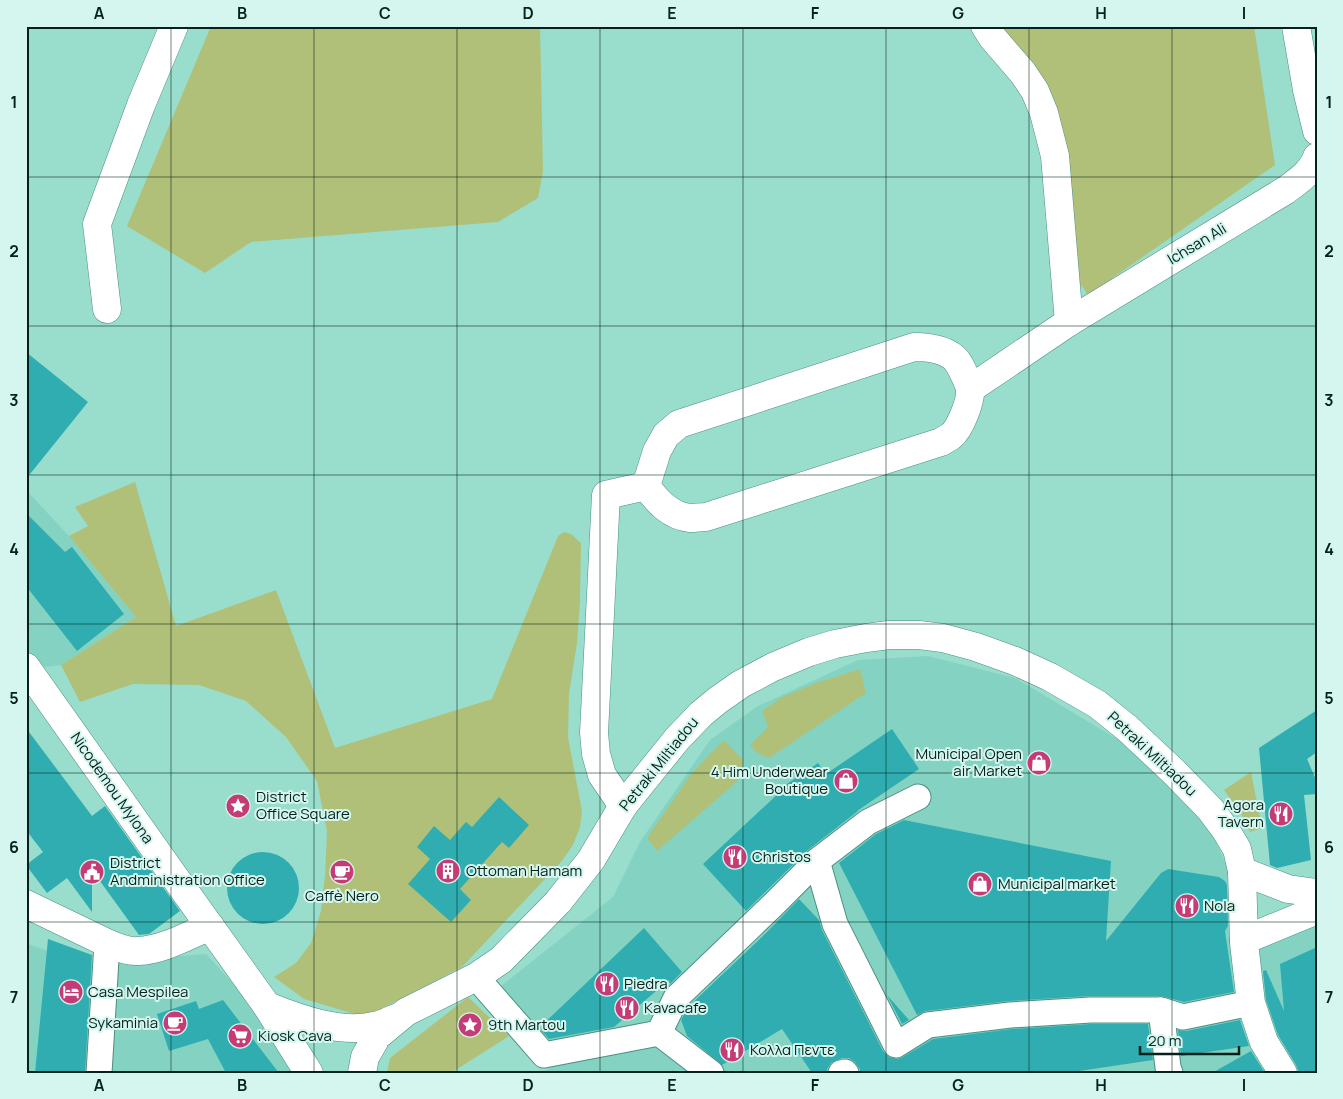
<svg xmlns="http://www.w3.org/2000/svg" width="1343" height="1099" font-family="Manrope,sans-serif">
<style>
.built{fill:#84d3c2}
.green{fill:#b1c078}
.building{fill:#30adb1}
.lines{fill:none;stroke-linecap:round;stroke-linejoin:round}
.pedestrian-casing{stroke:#4c8f81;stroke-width:27}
.minor-casing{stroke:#4c8f81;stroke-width:29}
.tertiary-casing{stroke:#4c8f81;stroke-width:29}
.secondary-casing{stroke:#4c8f81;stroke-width:29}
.pedestrian{stroke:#fff;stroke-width:25}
.minor{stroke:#fff;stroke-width:28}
.tertiary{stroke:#fff;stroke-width:28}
.secondary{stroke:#fff;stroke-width:28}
.grid{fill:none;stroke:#04211c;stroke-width:1;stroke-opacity:0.55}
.labels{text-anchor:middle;stroke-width:4;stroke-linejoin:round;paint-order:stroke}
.street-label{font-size:15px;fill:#04211c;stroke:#d5f6ee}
.poi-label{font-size:15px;fill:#04211c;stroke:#d5f6ee;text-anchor:start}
.neatline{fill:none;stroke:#04211c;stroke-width:2}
.grid-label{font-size:16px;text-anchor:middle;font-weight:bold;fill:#04211c}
</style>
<rect width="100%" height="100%" fill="#99ddcd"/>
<g class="built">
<polygon points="26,490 69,536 136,617 61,665 26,669"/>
<polygon points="928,656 1015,678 1144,755 1208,823 1231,876 1234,946 1317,925 1317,1073 540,1073 558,1064 496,990 613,897 640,842 710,740 758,706 858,660"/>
<polygon points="26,943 75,961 94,965 141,959 206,954 263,1016 295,1073 26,1073"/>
</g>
<g class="green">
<polygon points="211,26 254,26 262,28 263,26 540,26 543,171 538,198 498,222 251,242 205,273 127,226"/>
<polygon points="993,26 1254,26 1275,165 1088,295 1071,270 1068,169"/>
<polygon points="135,482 176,626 276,590 335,748 492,699 558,536 564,532 571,534 581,543 580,600 577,643 569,694 568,737 582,811 580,827 573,845 561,862 462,967 365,1017 304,999 274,977 296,963 311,943 321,911 325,876 327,831 317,781 286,737 246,701 199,685 133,684 80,702 61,665 136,617 69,536 88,526 75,507"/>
<polygon points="860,669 866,693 769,758 756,752 750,745 768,727 762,711 782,697 816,683"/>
<polygon points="724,740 743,760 740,779 657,851 647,838 691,774"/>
<polygon points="1251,772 1262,828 1250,832 1242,815 1224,790"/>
<polygon points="468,997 509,1036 451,1073 387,1073 390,1058"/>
</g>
<g class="building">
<polygon points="26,352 88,402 26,479"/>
<polygon points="26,513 65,552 72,547 124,614 77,651 26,586"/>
<polygon points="1317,710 1317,752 1307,759 1317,782 1317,794 1304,795 1311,860 1277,868 1270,865 1259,748"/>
<polygon points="26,728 92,816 105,806 180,911 149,934 139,935 92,870 92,912 67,878 47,893 26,865 43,852 26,830"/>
<polygon points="892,729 919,769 857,811 858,811 808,850 746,911 703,864 782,790 781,788 818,763 826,774"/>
<polygon points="499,797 529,825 509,848 502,842 460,889 471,900 451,922 408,884 430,859 417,847 434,826 450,840 466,822 472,827"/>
<polygon points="904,820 1111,861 1106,941 1161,873 1168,869 1219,877 1225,881 1227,885 1228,926 1225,931 1234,992 1184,1002 1161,996 1090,996 1009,1001 926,1011 917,1015 839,863 876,834"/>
<circle cx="263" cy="888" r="36"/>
<polygon points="799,899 819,920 822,930 883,1051 889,1057 897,1059 903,1057 933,1039 1011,1029 1091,1024 1148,1024 1153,1060 1066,1073 860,1073 860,1069 855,1062 849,1058 842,1058 831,1063 827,1069 827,1073 812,1073 782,1029 722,1065 687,1036 681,1020 688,1007 766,933"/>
<polygon points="644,928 682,972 670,984 669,980 614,1027 549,1039 539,1028"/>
<polygon points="48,939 92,955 85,1073 35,1073"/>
<polygon points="1317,947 1317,1073 1299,1073 1296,1065 1278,1035 1266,1000 1263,971 1266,970 1284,1011 1280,964"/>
<polygon points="887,995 909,1020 902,1024"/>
<polygon points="223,1000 279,1073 226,1073 208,1039 169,1051 157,1014 196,1001 199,1009"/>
<polygon points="1240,1020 1249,1046 1181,1056 1178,1030 1186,1031"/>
<polygon points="1251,1051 1265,1073 1212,1073"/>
</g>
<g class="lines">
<defs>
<g id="pedestrian">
<polyline points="817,861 835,924 896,1045 928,1025 1010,1015 1091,1010 1161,1010 1183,1017 1251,1003"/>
<polyline points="476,977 544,1055 659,1033 711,1073"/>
<polyline points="1161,1010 1168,1067 1170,1073"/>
<polyline points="659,1033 676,998 773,905 817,861 868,822 918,797"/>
<polyline points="99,1073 107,943"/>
<polyline points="841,1073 845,1072 846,1073"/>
</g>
<g id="minor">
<polyline points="985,26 992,37 1023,73 1035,91 1044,113 1055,156 1069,322"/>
<polyline points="1296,26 1307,90 1317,131"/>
<polyline points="107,309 97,224 141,105 174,26"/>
<path d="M914 347C928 347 947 349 957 361 960 365 970 385 970 390 971 401 960 429 951 436 948 438 944 440 941 442L706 517C701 517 695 518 690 518 670 516 657 501 646 486L657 451 666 435 679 424Z"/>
<path d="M970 389 1069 322 1286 190C1298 181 1312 172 1317 157"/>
<polyline points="623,806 602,775 596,754 594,733 606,495 646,486"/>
<polyline points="1242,871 1288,889 1317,893"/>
<path d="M26 904 107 943C116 947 128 952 138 951 163 950 187 936 210 926"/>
<polyline points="1244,940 1317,910"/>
</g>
<g id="tertiary">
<path d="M267 1006C299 1019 343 1035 378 1025 384 1024 390 1020 396 1018"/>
<polyline points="362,1073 365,1057 377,1036 406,1012 476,977 501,960 558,902 591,860 623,806 677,739 701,714 718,700 741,684 773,667 809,652 835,644 866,638 889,635 919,635 943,638 976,647 1015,661 1050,677 1097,704 1127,728 1174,772 1210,809 1225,829 1237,849 1242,871 1244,943 1251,1003 1264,1042 1283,1073"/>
</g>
<polyline id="secondary" points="26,667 171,872 267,1006 300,1059 309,1073"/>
</defs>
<use href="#pedestrian" class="pedestrian-casing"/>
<use href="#minor" class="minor-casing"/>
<use href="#tertiary" class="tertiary-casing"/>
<use href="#secondary" class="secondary-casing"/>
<use href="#pedestrian" class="pedestrian"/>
<use href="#minor" class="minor"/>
<use href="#tertiary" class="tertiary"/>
<use href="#secondary" class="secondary"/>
</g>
<path class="grid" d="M171 26V1073M314 26V1073M457 26V1073M600 26V1073M743 26V1073M886 26V1073M1029 26V1073M1172 26V1073M26 177H1317M26 326H1317M26 475H1317M26 624H1317M26 773H1317M26 922H1317"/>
<defs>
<symbol id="shop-disc" viewBox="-11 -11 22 22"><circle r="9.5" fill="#c43b76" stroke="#d5f6ee"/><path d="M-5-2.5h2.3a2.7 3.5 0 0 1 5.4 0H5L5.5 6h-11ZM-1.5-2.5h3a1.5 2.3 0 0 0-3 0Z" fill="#fff"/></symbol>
<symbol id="sight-disc" viewBox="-11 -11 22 22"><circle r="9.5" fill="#c43b76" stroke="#d5f6ee"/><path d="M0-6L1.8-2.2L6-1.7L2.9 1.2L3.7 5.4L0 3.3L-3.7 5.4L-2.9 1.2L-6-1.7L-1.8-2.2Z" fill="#fff"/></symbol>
<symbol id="restaurant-disc" viewBox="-11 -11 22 22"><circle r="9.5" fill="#c43b76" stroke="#d5f6ee"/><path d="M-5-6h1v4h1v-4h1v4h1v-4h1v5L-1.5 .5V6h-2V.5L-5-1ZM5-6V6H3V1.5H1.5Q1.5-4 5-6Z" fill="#fff"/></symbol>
<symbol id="building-disc" viewBox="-11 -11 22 22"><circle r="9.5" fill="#c43b76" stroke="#d5f6ee"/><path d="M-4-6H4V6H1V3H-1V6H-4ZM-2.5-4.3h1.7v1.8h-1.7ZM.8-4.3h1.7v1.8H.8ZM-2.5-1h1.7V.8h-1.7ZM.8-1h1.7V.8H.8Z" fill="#fff"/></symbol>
<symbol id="civic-disc" viewBox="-11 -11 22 22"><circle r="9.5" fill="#c43b76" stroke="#d5f6ee"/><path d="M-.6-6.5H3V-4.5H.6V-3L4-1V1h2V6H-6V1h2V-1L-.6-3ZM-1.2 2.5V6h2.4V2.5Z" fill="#fff"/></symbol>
<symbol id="cafe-disc" viewBox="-11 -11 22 22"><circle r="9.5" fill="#c43b76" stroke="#d5f6ee"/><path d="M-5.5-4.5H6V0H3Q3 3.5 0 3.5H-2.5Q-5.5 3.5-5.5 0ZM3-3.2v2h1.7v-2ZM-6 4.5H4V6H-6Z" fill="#fff"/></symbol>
<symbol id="hotel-disc" viewBox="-11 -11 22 22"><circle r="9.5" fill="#c43b76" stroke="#d5f6ee"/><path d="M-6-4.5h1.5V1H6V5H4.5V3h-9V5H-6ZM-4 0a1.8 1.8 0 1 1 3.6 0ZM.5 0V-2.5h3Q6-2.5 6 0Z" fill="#fff"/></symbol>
<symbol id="supermarket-disc" viewBox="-11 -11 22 22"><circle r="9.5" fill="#c43b76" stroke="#d5f6ee"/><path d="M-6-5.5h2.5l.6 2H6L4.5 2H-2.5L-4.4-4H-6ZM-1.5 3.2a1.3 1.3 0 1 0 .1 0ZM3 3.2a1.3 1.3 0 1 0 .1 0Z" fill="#fff"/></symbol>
</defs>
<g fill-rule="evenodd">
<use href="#shop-disc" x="1025" y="749" width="28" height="28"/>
<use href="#shop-disc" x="832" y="767" width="28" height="28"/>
<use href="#sight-disc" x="224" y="792" width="28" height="28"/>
<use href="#restaurant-disc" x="1267" y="800" width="28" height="28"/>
<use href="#restaurant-disc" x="721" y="843" width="28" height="28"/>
<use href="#building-disc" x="434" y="857" width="28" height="28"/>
<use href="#civic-disc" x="78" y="858" width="28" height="28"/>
<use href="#cafe-disc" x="328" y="858" width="28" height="28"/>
<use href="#shop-disc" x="966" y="870" width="28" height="28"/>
<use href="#restaurant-disc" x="1173" y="892" width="28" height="28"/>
<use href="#restaurant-disc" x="593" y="970" width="28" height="28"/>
<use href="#hotel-disc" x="57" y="978" width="28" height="28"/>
<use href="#restaurant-disc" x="613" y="994" width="28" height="28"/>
<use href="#cafe-disc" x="161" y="1009" width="28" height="28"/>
<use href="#sight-disc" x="456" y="1011" width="28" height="28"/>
<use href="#supermarket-disc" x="226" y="1022" width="28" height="28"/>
<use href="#restaurant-disc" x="718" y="1036" width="28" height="28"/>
</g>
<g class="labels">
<g class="street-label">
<text transform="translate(1197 244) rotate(-31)" y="5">Ichsan Ali</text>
<text transform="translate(1152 754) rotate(43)" y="5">Petraki Miltiadou</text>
<text transform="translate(659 764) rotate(-51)" y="5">Petraki Miltiadou</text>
<text transform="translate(112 788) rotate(55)" y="5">Nicodemou Mylona</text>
</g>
<g class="poi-label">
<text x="1022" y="759" text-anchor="end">Municipal Open<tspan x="1022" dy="17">air Market</tspan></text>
<text x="828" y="777" text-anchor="end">4 Him Underwear<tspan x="828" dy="17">Boutique</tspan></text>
<text x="256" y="802">District<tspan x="256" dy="17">Office Square</tspan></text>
<text x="1264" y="810" text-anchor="end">Agora<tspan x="1264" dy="17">Tavern</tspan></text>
<text x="752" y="862">Christos</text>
<text x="110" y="868">District<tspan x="110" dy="17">Andministration Office</tspan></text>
<text x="466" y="876">Ottoman Hamam</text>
<text x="998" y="889">Municipal market</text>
<text x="342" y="901" text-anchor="middle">Caffè Nero</text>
<text x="1204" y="911">Nola</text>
<text x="624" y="989">Piedra</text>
<text x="88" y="997">Casa Mespilea</text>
<text x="644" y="1013">Kavacafe</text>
<text x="158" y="1028" text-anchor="end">Sykaminia</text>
<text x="488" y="1030">9th Martou</text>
<text x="258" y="1041">Kiosk Cava</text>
<text x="750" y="1055">Κολλα Πεντε</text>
</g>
</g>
<rect width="1343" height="1099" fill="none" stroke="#d5f6ee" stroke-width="55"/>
<path d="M1140 1046v8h99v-8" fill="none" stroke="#04211c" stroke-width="2.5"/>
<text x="1148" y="1046" font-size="15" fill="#04211c" stroke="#d5f6ee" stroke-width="4" paint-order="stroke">20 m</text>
<rect x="28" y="28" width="1288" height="1044" class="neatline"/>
<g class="grid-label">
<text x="99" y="19">A</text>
<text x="242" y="19">B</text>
<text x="385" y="19">C</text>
<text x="528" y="19">D</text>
<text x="672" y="19">E</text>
<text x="815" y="19">F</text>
<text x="958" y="19">G</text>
<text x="1101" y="19">H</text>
<text x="1244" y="19">I</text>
<text x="14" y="108">1</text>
<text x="1329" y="108">1</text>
<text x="14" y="257">2</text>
<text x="1329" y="257">2</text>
<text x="14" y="406">3</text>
<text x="1329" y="406">3</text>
<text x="14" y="555">4</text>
<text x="1329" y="555">4</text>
<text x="14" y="704">5</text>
<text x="1329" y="704">5</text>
<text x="14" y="853">6</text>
<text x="1329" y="853">6</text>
<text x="14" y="1003">7</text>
<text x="1329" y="1003">7</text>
<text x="99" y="1091">A</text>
<text x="242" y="1091">B</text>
<text x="385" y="1091">C</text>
<text x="528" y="1091">D</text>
<text x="672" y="1091">E</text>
<text x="815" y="1091">F</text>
<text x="958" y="1091">G</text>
<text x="1101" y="1091">H</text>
<text x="1244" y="1091">I</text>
</g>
</svg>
